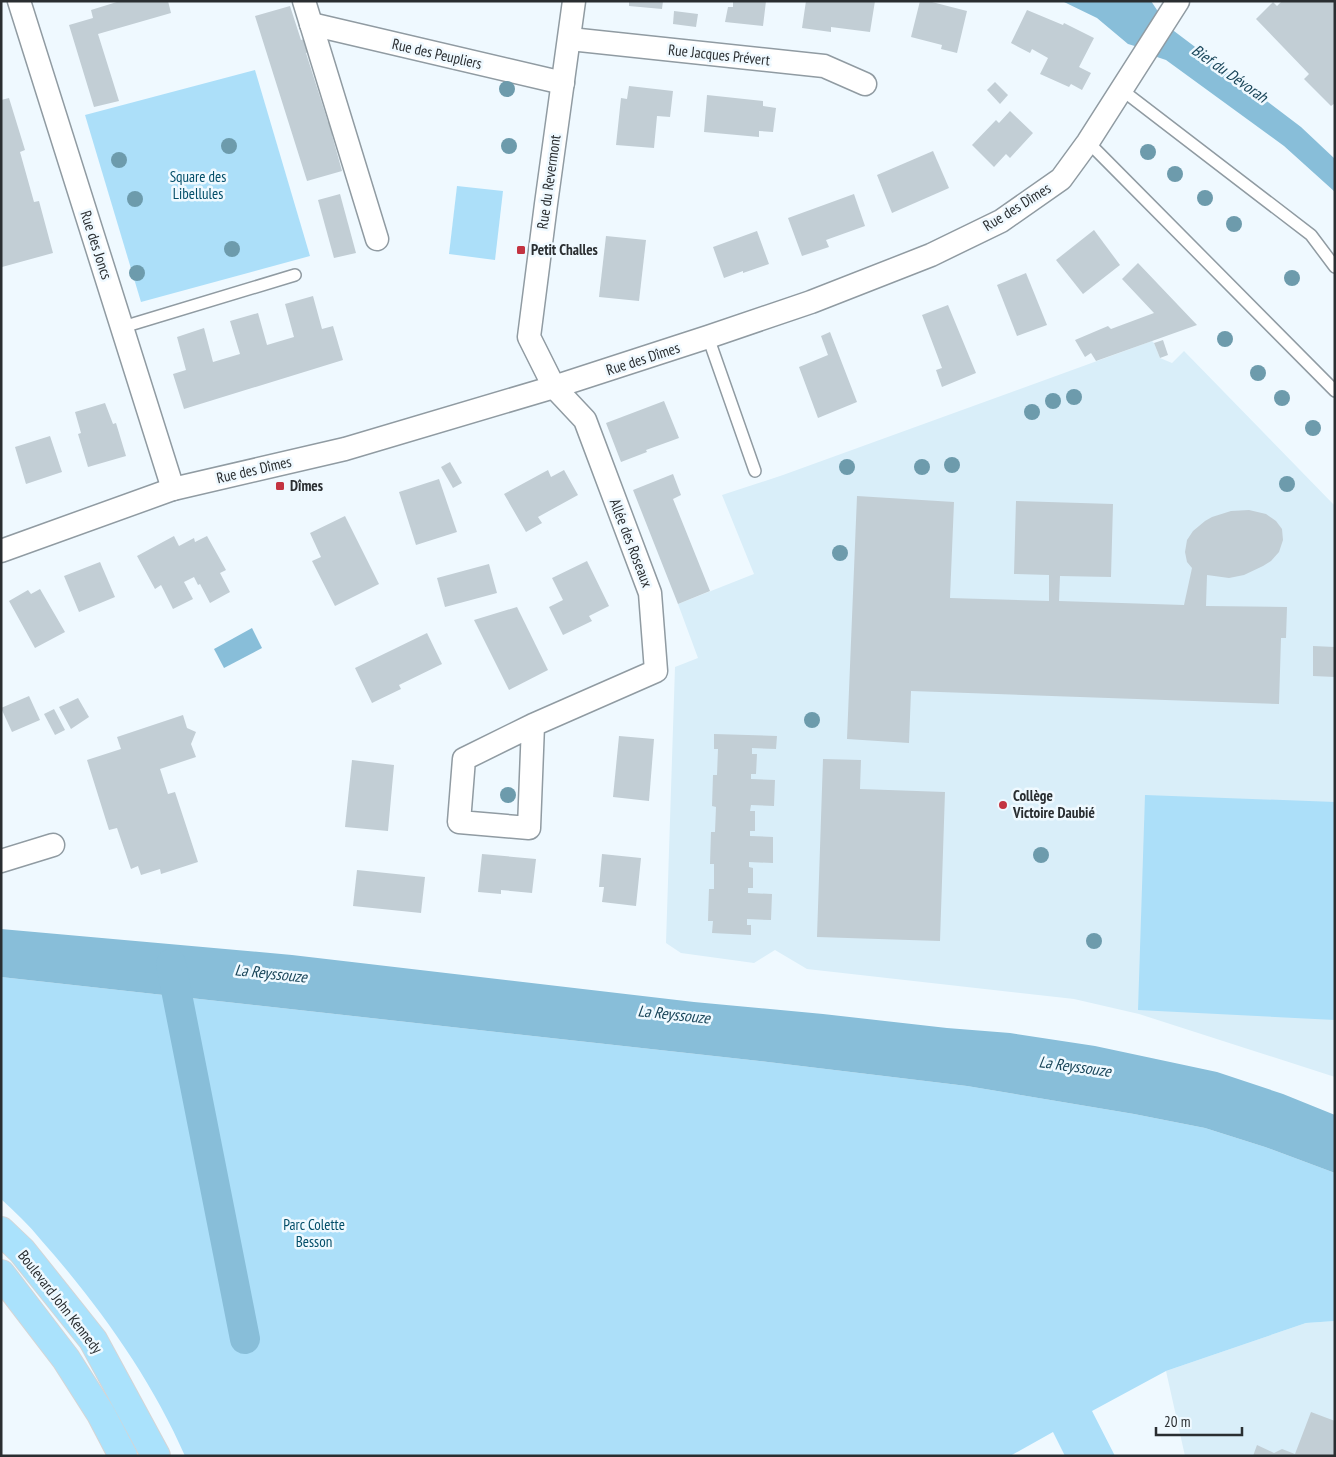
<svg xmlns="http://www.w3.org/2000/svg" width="1336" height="1457" font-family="'PT Sans Narrow',sans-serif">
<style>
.built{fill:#d9eef9}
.green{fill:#acdff9}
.water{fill:#88bed9}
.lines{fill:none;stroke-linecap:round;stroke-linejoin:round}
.canal{stroke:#88bed9;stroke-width:30}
.building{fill:#c2ced5}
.lane-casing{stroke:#909ba2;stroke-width:14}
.street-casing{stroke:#909ba2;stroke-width:25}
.primary-casing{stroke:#d4d5d6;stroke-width:30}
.lane{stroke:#fff;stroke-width:11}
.street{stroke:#fff;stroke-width:22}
.primary{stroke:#aae2fc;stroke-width:28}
.tree{fill:#6d9bac}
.poi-dot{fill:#c33341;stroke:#eff9ff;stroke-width:2}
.labels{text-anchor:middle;stroke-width:5;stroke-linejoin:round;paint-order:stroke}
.street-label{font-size:15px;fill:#2a2e31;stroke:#eff9ff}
.park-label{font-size:15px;fill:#034e69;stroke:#eff9ff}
.poi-label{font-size:15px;font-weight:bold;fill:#2a2e31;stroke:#eff9ff;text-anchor:start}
.water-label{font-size:16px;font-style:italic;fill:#1a465a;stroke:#eff9ff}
</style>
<rect width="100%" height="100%" fill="#eff9ff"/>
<g class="built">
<polygon points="1152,341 1154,343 1160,358 1172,363 1184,351 1335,506 1335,1077 1139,1014 1074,999 807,969 775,950 754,963 681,953 666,943 675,667 698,658 678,604 754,574 722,495 783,475"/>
<polygon points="1335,1321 1335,1456 1185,1456 1166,1371 1306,1323"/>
</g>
<g class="green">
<polygon points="255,70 310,256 141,302 85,115"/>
<polygon points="457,186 503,191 495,260 449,254"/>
<polygon points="1145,795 1335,802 1335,1020 1138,1010"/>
<path d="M1 977 768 1062 967 1086 1134 1114 1205 1128 1265 1147 1335 1173V1321L1306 1323 1166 1371 1092 1411 1115 1456H1065L1053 1432 1010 1456H185C151 1378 97 1303 41 1240 29 1225 15 1212 1 1199Z"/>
</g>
<g class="water">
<polygon points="1062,1 1151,1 1159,13 1138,47 1128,44 1097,18"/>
<polygon points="1170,28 1301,127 1335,159 1335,192 1284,146 1166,60 1151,55"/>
<polygon points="252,628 262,648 224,668 214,649"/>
<polygon points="1,929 292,955 694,1002 823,1014 947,1028 1010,1033 1095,1046 1217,1072 1283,1094 1335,1115 1335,1173 1265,1147 1205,1128 1134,1114 967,1086 768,1062 1,977"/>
</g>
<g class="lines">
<polyline class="canal" points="171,964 245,1339"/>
</g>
<g class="building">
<polygon points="120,1 168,1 171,13 98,34 119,101 94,107 69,25 93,18 91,10"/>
<polygon points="629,1 663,1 662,9 629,6"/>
<polygon points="733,1 766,1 763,26 725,22 728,7 733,7"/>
<polygon points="806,1 875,1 870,32 831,27 831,32 802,28"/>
<polygon points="920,1 928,1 967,11 957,53 941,49 942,45 911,37"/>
<polygon points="1282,1 1335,1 1335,103 1331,106 1304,79 1309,74 1256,19 1273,2 1277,6"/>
<polygon points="290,6 301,40 307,38 312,51 306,53 328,122 333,120 338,133 332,135 342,171 307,181 255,16"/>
<polygon points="1027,10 1063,25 1064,23 1094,38 1079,67 1091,73 1082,90 1071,84 1069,87 1040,74 1048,58 1032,49 1030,53 1011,43"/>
<polygon points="674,11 698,14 696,27 673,24"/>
<polygon points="995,82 1008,95 1000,104 987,90"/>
<polygon points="629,86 673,91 670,117 657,116 654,148 616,145 621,98 627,99"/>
<polygon points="707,95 763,101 763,106 776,108 773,132 759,131 759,137 704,132"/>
<polygon points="9,98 25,150 20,152 34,202 39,201 53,253 2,267 1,100"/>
<polygon points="1010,111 1033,133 1010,158 1006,154 994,167 972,145 996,120 999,123"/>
<polygon points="933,151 949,188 892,213 877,175"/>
<polygon points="340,194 356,253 334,258 318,200"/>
<polygon points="854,194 865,226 826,240 829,247 802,256 788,218"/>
<polygon points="1094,230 1120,265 1083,294 1056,260"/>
<polygon points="757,231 769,264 743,273 743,271 724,278 713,247"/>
<polygon points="606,236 646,240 639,301 599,297"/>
<polygon points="1138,263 1197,325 1096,361 1091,353 1085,357 1075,340 1108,326 1111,329 1154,313 1122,279"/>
<polygon points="1026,273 1047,325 1017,336 997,285"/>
<polygon points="313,296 322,329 333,326 343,360 184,409 173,374 186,370 177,337 204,328 213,362 240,354 230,321 258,313 267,345 294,337 285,304"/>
<polygon points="948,305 976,373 942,387 936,370 942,368 922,315"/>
<polygon points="830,332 857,402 818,418 799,367 828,355 821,336"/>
<polygon points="1163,340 1168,355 1160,358 1154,343"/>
<polygon points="664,401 679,438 646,450 647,452 621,462 606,423"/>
<polygon points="105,403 113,424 116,423 126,456 88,467 78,434 81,433 75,412"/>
<polygon points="50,436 62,472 26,484 15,447"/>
<polygon points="450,462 462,483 453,488 441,467"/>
<polygon points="548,470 551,477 564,470 578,495 538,517 542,523 526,532 504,494"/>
<polygon points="673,474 681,495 673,499 710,591 678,604 633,490"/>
<polygon points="439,479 457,532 416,545 399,492"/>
<polygon points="857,496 954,502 950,598 1049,601 1049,575 1014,574 1016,501 1113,504 1111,577 1060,576 1059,601 1184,605 1192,568 1187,562 1185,552 1187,540 1193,531 1205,521 1212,517 1231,511 1249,510 1266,514 1276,521 1282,529 1283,540 1279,552 1271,561 1263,566 1244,575 1229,578 1207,575 1206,606 1287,607 1286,638 1281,638 1279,704 911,691 909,743 847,739"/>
<polygon points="345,516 379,584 335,606 312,561 321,557 310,533"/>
<polygon points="174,536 179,546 194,538 195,542 207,536 226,570 220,573 230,592 210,603 200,584 198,585 194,577 184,582 193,599 173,609 161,585 155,589 137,556"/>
<polygon points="587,561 609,606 589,616 592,621 563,635 549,607 563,600 552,578"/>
<polygon points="100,562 115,597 79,612 64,576"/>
<polygon points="489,564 497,593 445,607 437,578"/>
<polygon points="40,589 65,632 35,648 9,601 28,590 31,594"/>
<polygon points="517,607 548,670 509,690 474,620"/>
<polygon points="427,633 442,664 399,685 401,689 372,703 355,668"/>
<polygon points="1313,646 1335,647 1335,677 1313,676"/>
<polygon points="29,696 40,720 12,732 1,708"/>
<polygon points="78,698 89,717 71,729 59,707"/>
<polygon points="54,709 65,730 55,735 44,714"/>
<polygon points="183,715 187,728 196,732 191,744 196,757 160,769 168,794 175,792 198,862 161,874 160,869 141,875 138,866 131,869 117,828 109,830 87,760 121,749 117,737"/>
<polygon points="714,734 777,736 776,749 752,748 752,754 757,754 756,774 751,774 751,779 775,780 774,806 751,805 750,811 755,811 755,831 750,831 750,836 773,837 773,863 749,862 749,867 753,868 753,888 748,888 748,893 772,894 771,920 747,919 747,925 751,925 751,935 712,933 713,921 708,921 709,889 714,889 714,864 710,864 711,832 715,832 716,807 712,806 713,775 717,775 718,749 714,749"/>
<polygon points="619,736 654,739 649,801 613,797"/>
<polygon points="823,759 861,760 860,789 945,792 940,941 817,937"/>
<polygon points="352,760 394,765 388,831 345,827"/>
<polygon points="482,854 536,859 532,893 501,890 501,894 478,892"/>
<polygon points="602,854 641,858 636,906 602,902 604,887 599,887"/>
<polygon points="357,870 425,877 421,913 353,906"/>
<polygon points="1311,1412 1335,1421 1335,1456 1253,1456 1257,1445 1274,1453 1282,1449 1295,1454"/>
</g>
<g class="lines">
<defs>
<g id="lane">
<polyline points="1122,90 1311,235 1335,267"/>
<polyline points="1088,142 1335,391"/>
<polyline points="123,327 295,275"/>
<polyline points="708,337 755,471"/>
</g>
<g id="street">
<polyline points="19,1 173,489"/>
<polyline points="304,1 377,239"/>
<polyline points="311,24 563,83"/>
<polyline points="570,39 824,66 865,84"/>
<polyline points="1,551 173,489 345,449 554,387 708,337 811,302 931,255 1001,221 1061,179 1088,142 1178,1"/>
<polyline points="533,725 529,828 459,822 464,759 533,725 656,671 650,593 585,420 554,387 529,337 546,204 574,1"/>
<polyline points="1,861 53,845"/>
</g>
<g id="primary">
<polyline points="1,1231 22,1251 93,1340 156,1456"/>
<polyline points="1,1274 66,1359 101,1414 123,1456"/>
</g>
</defs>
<use href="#lane" class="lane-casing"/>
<use href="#street" class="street-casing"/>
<use href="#primary" class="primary-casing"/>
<use href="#lane" class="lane"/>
<use href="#street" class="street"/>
<use href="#primary" class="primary"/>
</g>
<g class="tree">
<circle cx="507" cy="89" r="8"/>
<circle cx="229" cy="146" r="8"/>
<circle cx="509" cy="146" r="8"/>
<circle cx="1148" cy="152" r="8"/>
<circle cx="119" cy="160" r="8"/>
<circle cx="1175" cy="174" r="8"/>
<circle cx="1205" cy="198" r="8"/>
<circle cx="135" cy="199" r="8"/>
<circle cx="1234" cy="224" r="8"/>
<circle cx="232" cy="249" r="8"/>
<circle cx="137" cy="273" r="8"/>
<circle cx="1292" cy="278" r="8"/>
<circle cx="1225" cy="339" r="8"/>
<circle cx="1258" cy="373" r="8"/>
<circle cx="1074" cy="397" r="8"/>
<circle cx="1282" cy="398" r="8"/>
<circle cx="1053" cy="401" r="8"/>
<circle cx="1032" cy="412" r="8"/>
<circle cx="1313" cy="428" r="8"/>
<circle cx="952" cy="465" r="8"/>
<circle cx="847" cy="467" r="8"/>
<circle cx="922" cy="467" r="8"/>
<circle cx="1287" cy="484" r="8"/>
<circle cx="840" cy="553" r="8"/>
<circle cx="812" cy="720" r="8"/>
<circle cx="508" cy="795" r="8"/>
<circle cx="1041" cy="855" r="8"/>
<circle cx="1094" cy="941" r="8"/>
</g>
<g class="poi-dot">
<rect x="516" y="245" width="10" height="10" rx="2.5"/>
<rect x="275" y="481" width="10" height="10" rx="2.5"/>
<circle cx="1003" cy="805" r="5"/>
</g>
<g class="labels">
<g class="street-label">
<text transform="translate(437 54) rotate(13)" y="5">Rue des Peupliers</text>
<text transform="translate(719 55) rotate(6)" y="5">Rue Jacques Prévert</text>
<text transform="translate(549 182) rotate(-82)" y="5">Rue du Revermont</text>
<text transform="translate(1017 207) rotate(-32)" y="5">Rue des Dîmes</text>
<text transform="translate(96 245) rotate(72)" y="5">Rue des Joncs</text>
<text transform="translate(643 359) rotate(-18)" y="5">Rue des Dîmes</text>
<text transform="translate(254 470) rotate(-13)" y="5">Rue des Dîmes</text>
<text transform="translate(631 543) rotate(69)" y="5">Allée des Roseaux</text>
<text transform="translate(60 1302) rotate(52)" y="5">Boulevard John Kennedy</text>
</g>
<g class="park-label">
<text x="198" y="182">Square des<tspan x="198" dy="17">Libellules</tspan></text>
<text x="314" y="1230">Parc Colette<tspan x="314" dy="17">Besson</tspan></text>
</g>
<g class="poi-label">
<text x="531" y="255">Petit Challes</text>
<text x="290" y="491">Dîmes</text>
<text x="1013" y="801">Collège<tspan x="1013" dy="17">Victoire Daubié</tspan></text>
</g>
<g class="water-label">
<text transform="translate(1230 73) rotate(35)" y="6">Bief du Dévorah</text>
<text transform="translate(271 973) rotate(6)" y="6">La Reyssouze</text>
<text transform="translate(674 1014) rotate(6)" y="6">La Reyssouze</text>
<text transform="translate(1075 1066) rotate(8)" y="6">La Reyssouze</text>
</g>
</g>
<rect width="1336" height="1457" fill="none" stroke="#2a2e31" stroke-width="5"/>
<path d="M1156 1427v8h86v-8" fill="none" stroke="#2a2e31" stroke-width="2.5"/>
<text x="1164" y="1427" font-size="15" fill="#2a2e31" stroke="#eff9ff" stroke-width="4" paint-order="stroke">20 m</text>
</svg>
